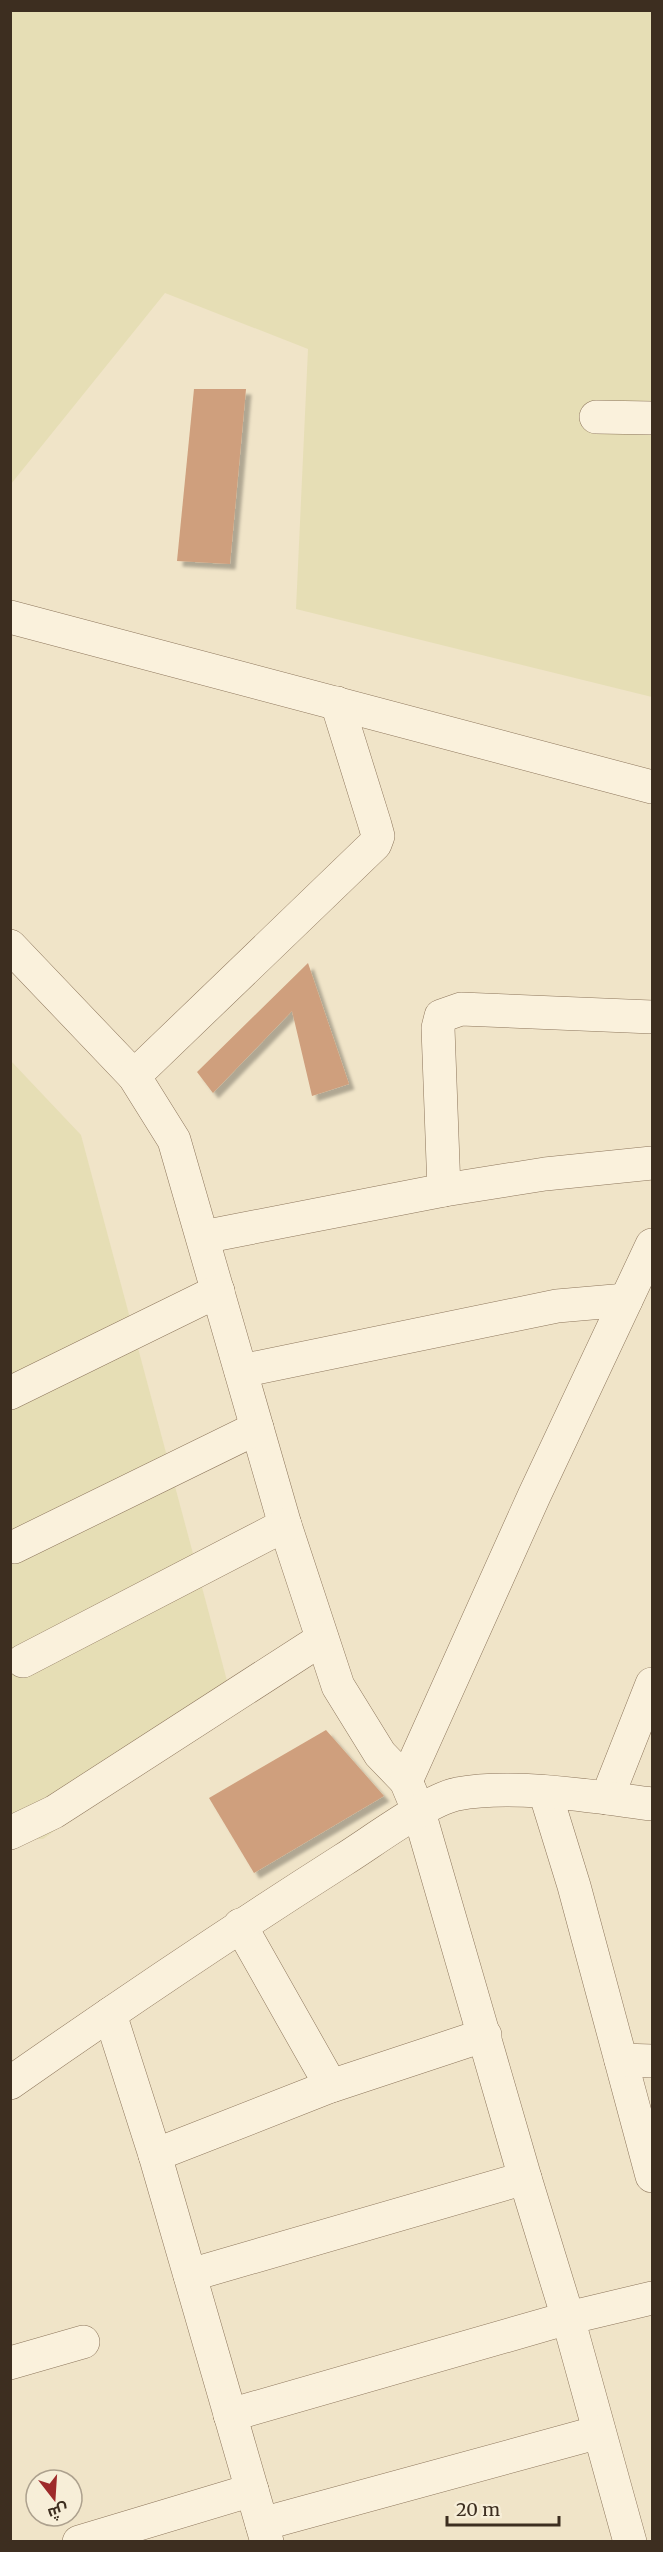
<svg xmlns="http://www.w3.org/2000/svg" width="663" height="2552" font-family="Merriweather,Cairo,serif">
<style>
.farmland{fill:#e6deb5}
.building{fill:#cf9f7d;filter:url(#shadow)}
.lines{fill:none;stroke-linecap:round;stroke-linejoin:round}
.minor-casing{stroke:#8d765c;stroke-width:34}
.minor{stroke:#faf1dc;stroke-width:33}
</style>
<defs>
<filter id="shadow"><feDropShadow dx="5.5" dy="5.5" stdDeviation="1.5" flood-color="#0004"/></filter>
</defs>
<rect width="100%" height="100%" fill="#f0e4c8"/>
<g class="farmland">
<polygon points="11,11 652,11 652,697 296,609 308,349 165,293 11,484"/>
<polygon points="10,1060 81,1135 233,1703 43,1839 11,1840"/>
</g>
<g class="building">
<polygon points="194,389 246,389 230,564 177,561"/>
<polygon points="308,963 349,1084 312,1096 292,1011 213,1093 197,1072"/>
<polygon points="326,1730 384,1796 254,1873 209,1798"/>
</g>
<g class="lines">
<defs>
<g id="minor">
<polyline points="596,417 652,418"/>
<polyline points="10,617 652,787"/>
<polyline points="10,946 134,1076 174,1140 285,1525 338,1686 380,1754 406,1781 419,1812 525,2178 568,2318 630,2542"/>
<polyline points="134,1076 375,844 378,836 375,825 337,703"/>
<polyline points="444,1190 438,1028 441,1016 461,1009 652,1017"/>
<polyline points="203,1237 444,1190 545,1174 652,1163"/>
<polyline points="241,1371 557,1306 626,1300"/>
<polyline points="10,1393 218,1291"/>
<polyline points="14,1547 257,1428"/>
<polyline points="23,1661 285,1525"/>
<polyline points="406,1781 534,1496 652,1245"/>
<polyline points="545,1792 574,1886 652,2176"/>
<polyline points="607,1798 652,1684"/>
<polyline points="10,1833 54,1812 322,1639"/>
<polyline points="240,1925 331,2086"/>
<polyline points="110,2014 155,2155 267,2542"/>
<polyline points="621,2060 652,2061"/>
<path d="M10 2083C120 2006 230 1932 343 1860 372 1842 426 1801 457 1794 513 1783 596 1797 652 1804"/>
<polyline points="155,2155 331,2086 485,2035"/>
<polyline points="190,2275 525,2178"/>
<polyline points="10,2363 83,2342"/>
<polyline points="230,2415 568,2318 652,2298"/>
<polyline points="262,2524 599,2432"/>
<polyline points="79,2542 252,2490"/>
</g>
</defs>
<use href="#minor" class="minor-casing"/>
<use href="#minor" class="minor"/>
</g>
<rect width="663" height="2552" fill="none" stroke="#3d2e20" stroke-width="24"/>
<g transform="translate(54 2498) rotate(163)"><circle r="28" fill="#f7eed8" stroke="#ada18e" stroke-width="1.5"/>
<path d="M0-4.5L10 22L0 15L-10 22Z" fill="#9e2a2b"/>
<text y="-9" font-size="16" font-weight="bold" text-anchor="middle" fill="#3d2e20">ش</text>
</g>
<path d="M447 2516v9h112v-9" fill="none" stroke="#3d2e20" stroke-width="3"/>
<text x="456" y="2516" font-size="18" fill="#3d2e20" stroke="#f7eed8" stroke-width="4.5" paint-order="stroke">20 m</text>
</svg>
